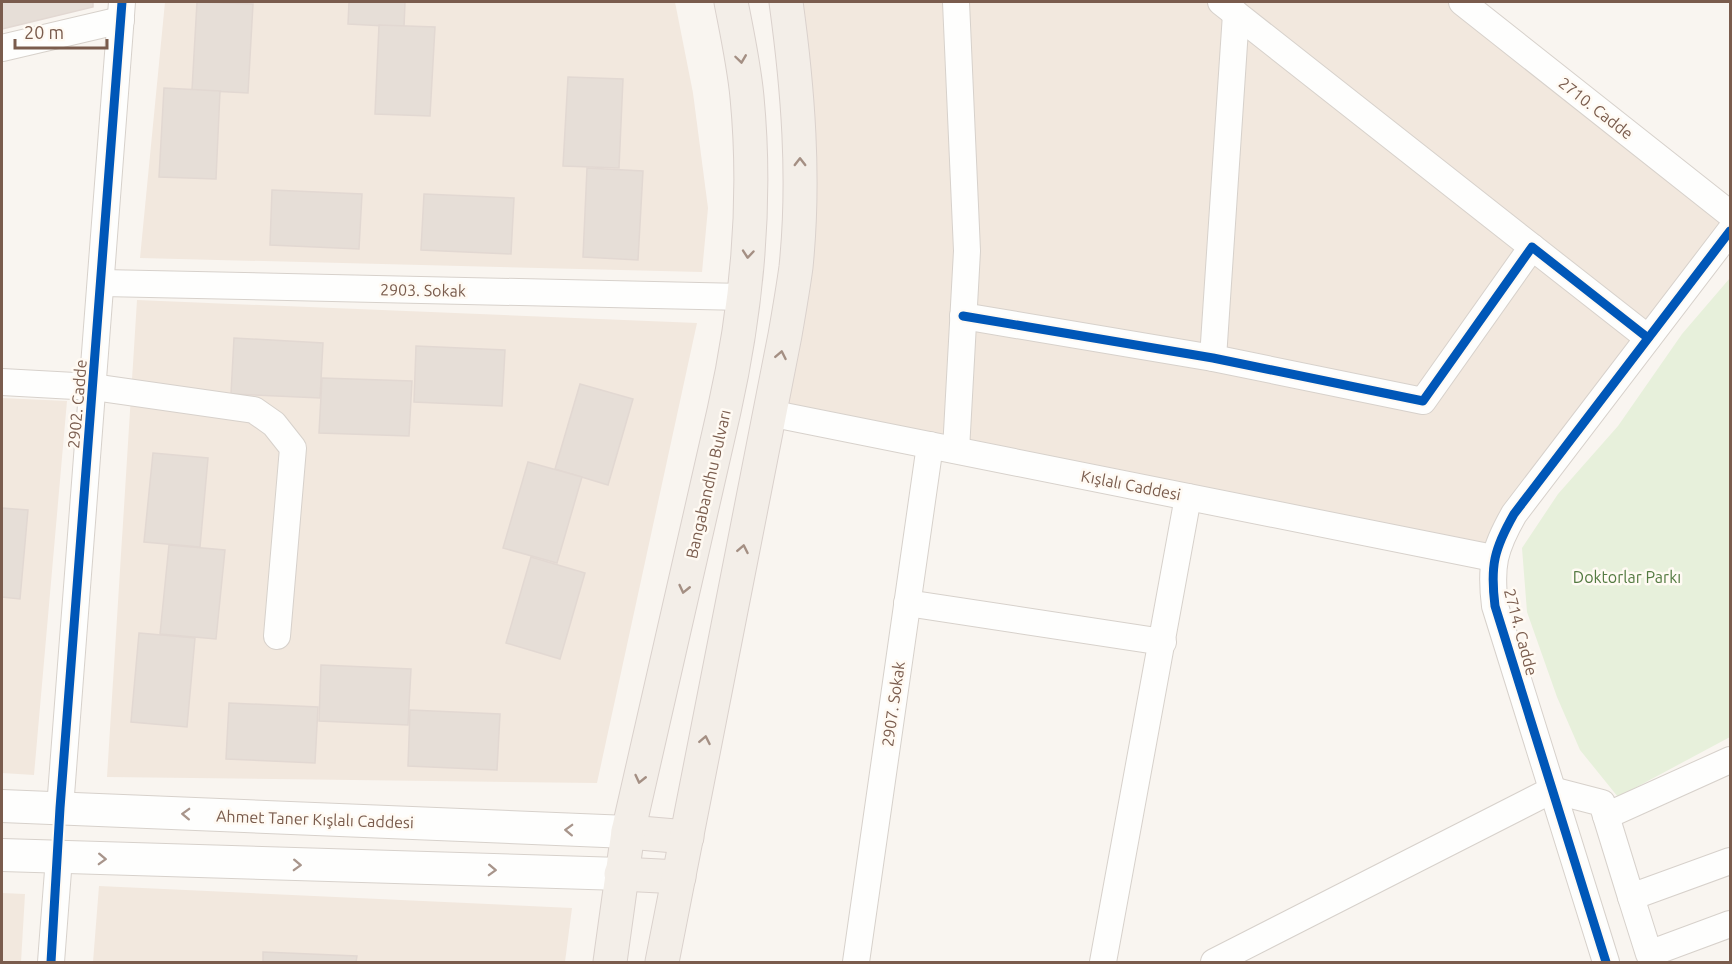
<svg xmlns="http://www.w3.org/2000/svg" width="1732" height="964" font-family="Ubuntu,sans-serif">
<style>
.residential{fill:#f2e8de}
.green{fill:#e7f0db}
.building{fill:#e6ded7;stroke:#e2d8d2;stroke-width:1.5}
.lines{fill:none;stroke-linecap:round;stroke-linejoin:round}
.minor-casing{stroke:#d7d1cb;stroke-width:28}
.tertiary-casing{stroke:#d7d1cb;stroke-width:34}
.primary-casing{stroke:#dad1cc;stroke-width:35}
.minor{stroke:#fefefd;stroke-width:26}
.tertiary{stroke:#fefefd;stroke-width:32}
.primary{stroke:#f3eee8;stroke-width:33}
.cycleway-casing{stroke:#fffaf3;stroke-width:13}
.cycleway{stroke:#0057b8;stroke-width:9}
.oneway{stroke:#a48f83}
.oneway2{stroke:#a8958b}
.labels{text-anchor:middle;stroke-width:5;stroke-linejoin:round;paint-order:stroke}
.street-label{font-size:16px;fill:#7a5c4d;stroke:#fffaf3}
.park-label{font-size:16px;fill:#537a41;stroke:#fffaf3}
</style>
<rect width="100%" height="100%" fill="#f9f5f0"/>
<g class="residential">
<polygon points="165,2 675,2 693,93 708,208 702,272 140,258"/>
<polygon points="786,2 1462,2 1730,214 1493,558 769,413 785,335"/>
<polygon points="137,300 697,323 597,783 107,777"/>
<polygon points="2,398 67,401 34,775 2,773"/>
<polygon points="99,886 572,908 565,962 93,962"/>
<polygon points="2,893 25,894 21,962 2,962"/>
</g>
<polygon class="green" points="1730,278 1730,737 1618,797 1580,750 1557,697 1527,612 1522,548 1558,494 1618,426 1682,334"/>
<g class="building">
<polygon points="2,2 93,2 93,7 2,29"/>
<polygon points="197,2 253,4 248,93 192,90"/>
<polygon points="349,2 405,2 404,27 348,24"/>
<polygon points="379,25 435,27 430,116 375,114"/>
<polygon points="568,77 623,79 619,168 563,166"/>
<polygon points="164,88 220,91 216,179 159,177"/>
<polygon points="587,168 643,171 638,260 583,257"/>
<polygon points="272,190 362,194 359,249 270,245"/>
<polygon points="424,194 514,198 511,254 421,250"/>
<polygon points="234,338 323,343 320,398 231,394"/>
<polygon points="416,346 505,350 502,406 414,402"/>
<polygon points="322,378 412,381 409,436 319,433"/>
<polygon points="580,384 633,399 608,485 555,469"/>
<polygon points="153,453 208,458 200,547 144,542"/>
<polygon points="528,462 582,477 557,563 503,548"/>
<polygon points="2,508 28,510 20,599 2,597"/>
<polygon points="169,545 225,550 216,639 160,634"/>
<polygon points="531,557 585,573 560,659 506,643"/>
<polygon points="139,633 195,638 187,727 131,722"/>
<polygon points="321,665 411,669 408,725 319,721"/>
<polygon points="229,703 318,707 315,763 226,759"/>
<polygon points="410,710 500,714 497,770 408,766"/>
<polygon points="263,952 357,956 356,962 263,962"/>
</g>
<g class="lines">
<defs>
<g id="minor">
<polyline points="956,2 967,251 956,450"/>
<polyline points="1221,2 1532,247"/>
<polyline points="1462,2 1730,214"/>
<polyline points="2,48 121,20"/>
<polyline points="102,283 744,297"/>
<polyline points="963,316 1213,358 1423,401 1532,247 1648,338"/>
<polyline points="1213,358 1236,14"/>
<polyline points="2,382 93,387 254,410 274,424 293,448 277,636"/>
<polyline points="769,413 1493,558"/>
<polyline points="907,603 1163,642"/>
<polyline points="60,808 122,2"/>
<polyline points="1606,816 1730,760"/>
<polyline points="1631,897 1649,954 1730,924"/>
<polyline points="51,962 59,858"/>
<polyline points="856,962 930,445"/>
<polyline points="1103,962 1188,497"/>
<polyline points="1214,962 1552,790 1602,803 1631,897 1730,861"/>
<path d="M1606 962 1495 606C1490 566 1494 549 1514 514L1730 231"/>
</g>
<g id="tertiary">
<polyline points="2,806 628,832"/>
<polyline points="2,855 621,874"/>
</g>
<g id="primary">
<polyline points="628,832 687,837"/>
<polyline points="621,874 679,877"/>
<path d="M610 962 628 832 724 411C747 308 757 202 747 97 744 65 737 33 731 2"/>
<path d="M662 962 785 335C789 312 793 289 796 267 805 178 798 89 786 2"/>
</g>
</defs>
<use href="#minor" class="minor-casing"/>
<use href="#tertiary" class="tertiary-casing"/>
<use href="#primary" class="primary-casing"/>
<use href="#minor" class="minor"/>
<use href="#tertiary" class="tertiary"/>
<use href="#primary" class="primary"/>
<defs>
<g id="cycleway">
<polyline points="963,316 1213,358 1423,401 1532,247 1648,338"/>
<polyline points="51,962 60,808 122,2"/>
<path d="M1606 962 1495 606C1490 566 1494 549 1514 514L1730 231"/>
</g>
</defs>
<use href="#cycleway" class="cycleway-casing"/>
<use href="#cycleway" class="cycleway"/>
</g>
<defs><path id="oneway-chevron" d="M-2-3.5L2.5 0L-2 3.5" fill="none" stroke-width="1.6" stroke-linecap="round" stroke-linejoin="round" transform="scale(1.5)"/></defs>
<g class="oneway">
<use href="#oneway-chevron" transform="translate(741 59) rotate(82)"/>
<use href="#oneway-chevron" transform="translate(800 162) rotate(-90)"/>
<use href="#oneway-chevron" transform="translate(748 254) rotate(95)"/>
<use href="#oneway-chevron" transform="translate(781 355) rotate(-79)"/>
<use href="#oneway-chevron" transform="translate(743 549) rotate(-79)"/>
<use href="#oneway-chevron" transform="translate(684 589) rotate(103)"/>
<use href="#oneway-chevron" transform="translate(705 740) rotate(-79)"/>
<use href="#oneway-chevron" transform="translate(640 779) rotate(103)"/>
</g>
<g class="oneway2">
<use href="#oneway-chevron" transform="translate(186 814) rotate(-178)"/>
<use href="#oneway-chevron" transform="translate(569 830) rotate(-178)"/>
<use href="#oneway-chevron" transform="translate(102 859) rotate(2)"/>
<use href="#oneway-chevron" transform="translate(297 865) rotate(2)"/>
<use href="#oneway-chevron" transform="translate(492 870) rotate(2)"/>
</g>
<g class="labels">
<g class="street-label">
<text transform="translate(1596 108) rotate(38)" y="6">2710. Cadde</text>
<text transform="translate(423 290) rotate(1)" y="6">2903. Sokak</text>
<text transform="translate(77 404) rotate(-85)" y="6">2902. Cadde</text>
<text transform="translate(708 484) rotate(-77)" y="6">Bangabandhu Bulvarı</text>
<text transform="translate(1131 485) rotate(11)" y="6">Kışlalı Caddesi</text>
<text transform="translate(1521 632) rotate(75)" y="6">2714. Cadde</text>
<text transform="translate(893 704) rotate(-82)" y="6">2907. Sokak</text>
<text transform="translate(315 819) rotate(2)" y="6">Ahmet Taner Kışlalı Caddesi</text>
</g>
<g class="park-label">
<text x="1627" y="583">Doktorlar Parkı</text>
</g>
</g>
<rect width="1732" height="964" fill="none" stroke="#7a5c4d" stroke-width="6"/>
<path d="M15 39v9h92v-9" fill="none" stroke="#7a5c4d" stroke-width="3"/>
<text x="24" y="39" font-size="18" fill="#7a5c4d" stroke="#fffaf3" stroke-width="4.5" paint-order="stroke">20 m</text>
</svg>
